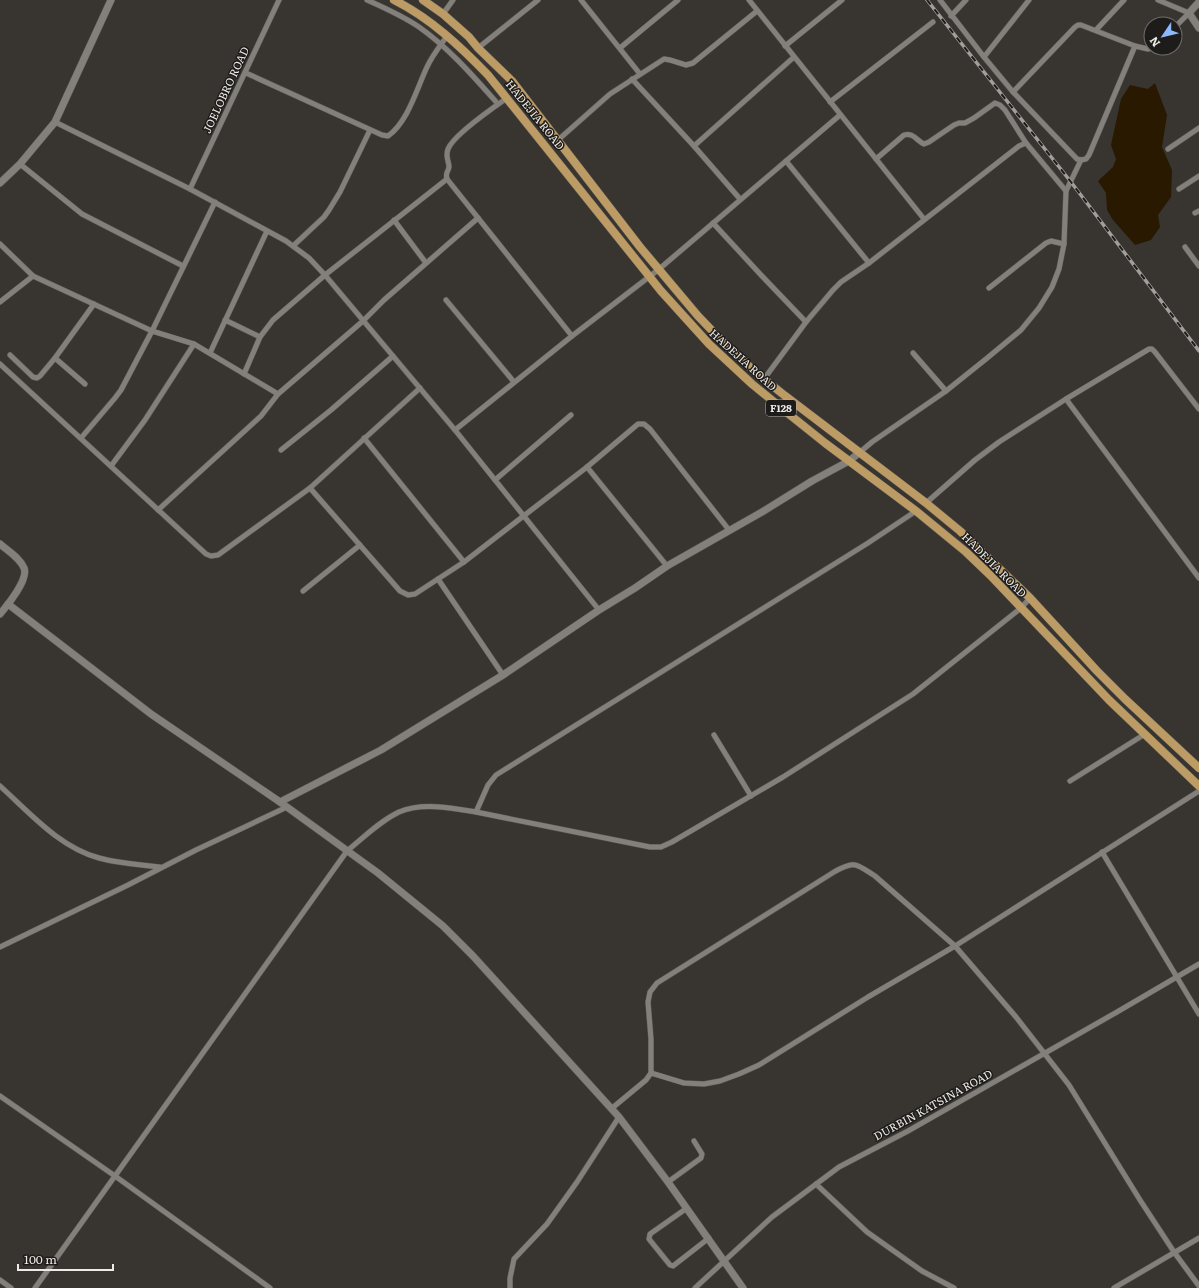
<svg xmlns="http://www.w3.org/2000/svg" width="1199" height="1288" font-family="Literata,serif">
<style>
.water{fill:#291900}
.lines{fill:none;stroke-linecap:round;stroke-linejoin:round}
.street-casing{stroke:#55524e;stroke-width:6}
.secondary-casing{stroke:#55524e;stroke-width:8}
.primary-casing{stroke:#55524e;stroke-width:9}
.street{stroke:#837f7a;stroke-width:5}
.secondary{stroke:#837f7a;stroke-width:7}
.primary{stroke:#bc9b64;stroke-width:8}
.rail-casing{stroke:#a19e9b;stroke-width:3.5}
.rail{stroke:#1e1c1a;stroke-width:2;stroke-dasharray:6;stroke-linecap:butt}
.labels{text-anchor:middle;stroke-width:3;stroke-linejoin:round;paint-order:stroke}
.shield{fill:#1e1c1a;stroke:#afadaa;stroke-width:1}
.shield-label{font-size:10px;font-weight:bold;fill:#edebe8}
.street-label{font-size:11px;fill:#edebe8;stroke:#1e1c1a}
</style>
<rect width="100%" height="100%" fill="#383430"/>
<polygon class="water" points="1155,83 1167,115 1162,147 1172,170 1171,197 1158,215 1160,227 1151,240 1135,245 1113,220 1107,210 1106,193 1098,181 1113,167 1116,159 1111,145 1121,99 1130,85 1148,89"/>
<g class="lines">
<defs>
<g id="street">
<path d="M367 0C385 8 403 16 419 27 449 48 474 77 498 104"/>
<polyline points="581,0 640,74"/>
<polyline points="749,0 924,219"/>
<polyline points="940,0 984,57 1013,92 1077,159 1081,160"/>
<polyline points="1158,0 1189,13 1175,27"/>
<polyline points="443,14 453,0"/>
<polyline points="951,16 966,0"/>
<polyline points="1096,30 1124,0"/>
<polyline points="785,46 842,0"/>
<polyline points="478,48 538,0"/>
<polyline points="620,48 678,0"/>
<polyline points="984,57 1029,0"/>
<path d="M246 73 382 135 388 136C408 122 417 88 427 67 432 56 440 46 447 36"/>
<polyline points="632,79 694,146 740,199"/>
<polyline points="1013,92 1075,27 1078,25 1081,25 1135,46"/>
<path d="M507 98C494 107 453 136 448 149 445 157 449 161 449 167 448 173 445 172 447 179L572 336"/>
<polyline points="830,102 933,22"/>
<polyline points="55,122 190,189 286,241 309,258 325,275 455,430 599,610"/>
<polyline points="558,140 610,94 664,59 670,60 686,65 693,63 757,11"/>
<polyline points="694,146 794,57"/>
<polyline points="1168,149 1199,128"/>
<polyline points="786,161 869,263"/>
<polyline points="20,164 82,214 183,266"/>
<polyline points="190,189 279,0"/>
<polyline points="1179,189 1199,176"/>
<polyline points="1066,191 1081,160 1086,159 1089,155 1135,46 1148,49 1152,48"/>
<polyline points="1195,213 1199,211"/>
<polyline points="394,220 426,263"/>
<polyline points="713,223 761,275 806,322"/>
<polyline points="0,244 33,276 152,331 194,344 278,394"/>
<polyline points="293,246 324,217 329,210 340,192 370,130"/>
<polyline points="1185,247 1199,266"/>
<polyline points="989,288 1046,243 1051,241 1064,244"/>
<polyline points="446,300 514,382"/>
<polyline points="0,302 33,276"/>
<polyline points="225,320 260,337"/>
<polyline points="210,353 267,231"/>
<polyline points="913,353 946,391"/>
<polyline points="10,355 33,377 37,378 40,376 55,358 94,304"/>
<polyline points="55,358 85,384"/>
<polyline points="0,364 206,554 211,556 218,555 310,488 420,388"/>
<polyline points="244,374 260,337 273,320 325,275 447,179"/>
<polyline points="764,379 806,322 833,290 841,282 869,263 1019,146 1026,143"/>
<polyline points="1066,399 1199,578"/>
<polyline points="455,430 572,336 658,270 840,115"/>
<polyline points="81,438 115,398 121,390 152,331 215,202"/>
<polyline points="364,438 464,562"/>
<polyline points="281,450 331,410 393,356"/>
<path d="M859 453 872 442 946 391 986 359 1021 330 1039 308 1052 287 1059 269 1064 244 1066 191 1026 143 1005 110 1000 105 995 103 974 118 965 123H959L954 125 929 142 924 144C917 141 913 132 904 135L876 159"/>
<polyline points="111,466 145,420 194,344"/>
<polyline points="587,467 667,566"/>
<polyline points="495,480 571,415"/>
<polyline points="310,488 400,591 408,595 415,594 464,562 587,467 638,424 644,424 650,429 729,530"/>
<polyline points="926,503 975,460 999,442 1066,399 1149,349 1152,349 1155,352 1199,409"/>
<polyline points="158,510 261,416 278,394 363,321 384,300 478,218"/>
<polyline points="438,579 503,675"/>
<polyline points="303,591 360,545"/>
<polyline points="714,735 751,796"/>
<polyline points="1070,781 1145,734"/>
<path d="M0 786C30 813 59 847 99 858 117 863 141 865 160 867"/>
<polyline points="476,812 650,847 661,847 672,842 783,777 913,694 1021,608 1030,598"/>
<polyline points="1102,852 1199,1014"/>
<polyline points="0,947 128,885 196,850 287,807"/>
<polyline points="651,1073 684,1083 704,1084 720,1081 739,1074 759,1065 868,997 955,946 1199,791"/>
<polyline points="0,1096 115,1176 270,1288"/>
<path d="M611 1109 646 1080 651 1073V1039L648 1002 650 992 657 983 834 872C855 860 856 864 875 876L955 946 1016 1017 1069 1085 1140 1200 1174 1252 1199 1286"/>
<polyline points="668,1182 701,1158 702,1154 694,1141"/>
<polyline points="816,1184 867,1232 922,1271 954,1288"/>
<polyline points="687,1208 650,1234 649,1239 670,1265 673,1266 709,1238"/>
<polyline points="0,1280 11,1288"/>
<path d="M35 1288 347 851C363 838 380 821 399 812 422 802 453 808 476 812L488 785 496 775 868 543 916 511"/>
<polyline points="510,1288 510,1278 514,1259 547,1224 577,1182 619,1117"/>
<polyline points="695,1288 772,1217 839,1167 908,1131 1117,1012 1199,964"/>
<polyline points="1114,1288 1199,1238"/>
</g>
<g id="secondary">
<polyline points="1199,2 1189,13 1199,28"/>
<polyline points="0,183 20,164 55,122 111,0"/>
<path d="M0 544C8 551 20 558 24 568 29 579 7 606 0 614"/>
<polyline points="8,604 151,714 280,802 378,873 443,926 473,956 619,1117 668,1182 743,1288"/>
<polyline points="280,802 381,750 503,675 599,610 635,588 667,566 762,512 812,481 849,461 859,453"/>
</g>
<g id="primary">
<path d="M394 0C430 18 460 46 488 75L661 291 709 344 752 384 790 415 825 443 916 511 966 552 990 575 1109 700 1199 786"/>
<polyline points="423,0 443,14 469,37 478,48 512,81 640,247 698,316 723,342 753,370 784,395 926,503 960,531 1030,598 1097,671 1125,699 1199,768"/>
</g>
</defs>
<use href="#street" class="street-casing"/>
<use href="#secondary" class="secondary-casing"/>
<use href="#primary" class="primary-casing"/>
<use href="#street" class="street"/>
<use href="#secondary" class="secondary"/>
<use href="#primary" class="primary"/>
<defs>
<polyline id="rail" points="927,0 1071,182 1199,351"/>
</defs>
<use href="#rail" class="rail-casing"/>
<use href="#rail" class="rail"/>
</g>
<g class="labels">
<rect class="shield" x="766" y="400" width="30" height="16" rx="3"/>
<g class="shield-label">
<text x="781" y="412">F128</text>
</g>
<g class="street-label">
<text transform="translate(226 90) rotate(-65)" y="4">JOELOBRO ROAD</text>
<text transform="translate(535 115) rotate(51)" y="4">HADEJIA ROAD</text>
<text transform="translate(743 360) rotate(42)" y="4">HADEJIA ROAD</text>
<text transform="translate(994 565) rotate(45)" y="4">HADEJIA ROAD</text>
<text transform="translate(933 1105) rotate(-29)" y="4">DURBIN KATSINA ROAD</text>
</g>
</g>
<g transform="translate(1163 36) rotate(235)"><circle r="19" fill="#1e1c1a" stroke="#716f6c"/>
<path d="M0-3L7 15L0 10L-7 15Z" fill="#8db9fc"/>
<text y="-6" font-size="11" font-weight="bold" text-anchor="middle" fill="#edebe8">N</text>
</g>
<path d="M18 1264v6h95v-6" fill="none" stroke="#edebe8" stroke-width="2"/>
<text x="24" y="1264" font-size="12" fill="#edebe8" stroke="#1e1c1a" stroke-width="3" paint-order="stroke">100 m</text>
</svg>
